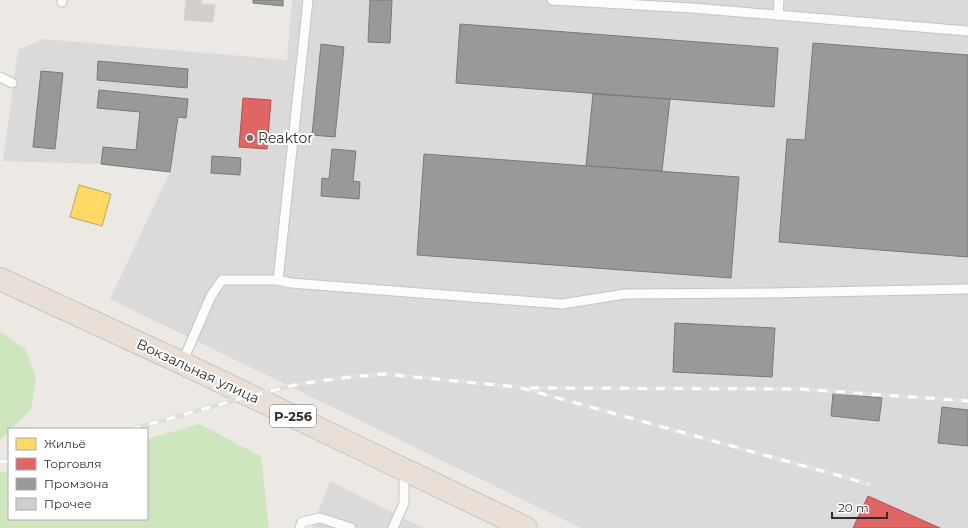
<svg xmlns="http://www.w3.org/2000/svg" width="968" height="528" font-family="Montserrat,sans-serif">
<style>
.industrial{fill:#dcd9db}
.green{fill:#cee6be}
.homes{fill:#ffd966;stroke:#c0a655}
.shops{fill:#e06666;stroke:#ab5555}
.industry{fill:#999;stroke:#797979}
.building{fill:#d1cecb;stroke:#d7d4d0}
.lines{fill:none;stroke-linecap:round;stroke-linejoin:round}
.lane-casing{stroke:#c5c4c5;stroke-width:11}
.highway-casing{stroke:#c6c5c4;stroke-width:24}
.lane{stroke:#fcfcfb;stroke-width:9}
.highway{stroke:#eadfd6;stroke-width:22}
.rail-casing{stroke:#dfdfe1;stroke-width:4.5}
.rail{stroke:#fff;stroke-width:3;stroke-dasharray:9;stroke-linecap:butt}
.poi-dot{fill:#706f6e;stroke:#fff;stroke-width:1.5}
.labels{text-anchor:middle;stroke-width:4;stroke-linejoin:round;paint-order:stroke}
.shield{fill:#fff;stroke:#6d6d6d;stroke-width:1}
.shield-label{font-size:13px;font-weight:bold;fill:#2e2e2e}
.poi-label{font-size:14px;fill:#2e2e2e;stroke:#fff;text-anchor:start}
.street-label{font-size:14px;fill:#2e2e2e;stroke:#fff}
</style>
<rect width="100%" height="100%" fill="#ece8e4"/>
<g class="industrial">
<polygon points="292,0 968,0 968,528 581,528 110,299 170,172 101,164 3,161 18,50 43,39 287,60"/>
<polygon points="330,481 423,528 312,528"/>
</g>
<g class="green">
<polygon points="0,332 26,349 36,379 31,410 12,429 9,429 9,432 0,440"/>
<polygon points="199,424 261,456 269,528 0,528 0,472 9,472 9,519 147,519 147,439"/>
</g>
<polygon class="homes" points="79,185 111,194 102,226 70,217"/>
<g class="shops">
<polygon points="243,98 271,100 267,149 239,147"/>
<polygon points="868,496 940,528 853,528"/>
</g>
<g class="industry">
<polygon points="253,0 283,0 283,6 253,3"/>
<polygon points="370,0 392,0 390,43 368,42"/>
<polygon points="460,24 778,48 774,107 456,83"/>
<polygon points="813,43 968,55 968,257 779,242 787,139 805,140"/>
<polygon points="321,44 344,47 335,137 312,135"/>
<polygon points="98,61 188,69 187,88 97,80"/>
<polygon points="41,71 63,73 55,149 33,147"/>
<polygon points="99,90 188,99 186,118 178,117 170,172 101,164 103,147 136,150 140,112 97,108"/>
<polygon points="593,94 670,99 662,171 586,166"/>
<polygon points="332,149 356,151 353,181 360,182 359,199 321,196 322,178 329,179"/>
<polygon points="424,154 739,177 731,278 417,255"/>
<polygon points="212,156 241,158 240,175 211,173"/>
<polygon points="675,323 775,328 772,377 673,372"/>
<polygon points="833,393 882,398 879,421 831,416"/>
<polygon points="942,407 968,410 968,446 938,443"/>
</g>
<polygon class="building" points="186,0 202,0 201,4 215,5 213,22 184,20"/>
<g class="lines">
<defs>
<g id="lane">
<polyline points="552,0 692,8 968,31"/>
<polyline points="62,2 62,0"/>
<polyline points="778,15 779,0"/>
<polyline points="0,77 12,83"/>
<polyline points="278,280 308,0"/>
<polyline points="182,363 211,296 222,280 278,280 291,283 562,304 625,294 770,293 968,289"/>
<polyline points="300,528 302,522 320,518 351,528"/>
<polyline points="393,528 404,503 404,470"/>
</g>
<polyline id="highway" points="0,279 182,363 526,528"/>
</defs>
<use href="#lane" class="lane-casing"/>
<use href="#highway" class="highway-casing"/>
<use href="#lane" class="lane"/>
<use href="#highway" class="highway"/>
<defs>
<g id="rail">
<polyline points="530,388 800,389 968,401"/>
<polyline points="132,429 250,396 299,384 341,378 384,374 518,387 869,484"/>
<polyline points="0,462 9,461"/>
</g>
</defs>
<use href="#rail" class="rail-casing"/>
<use href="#rail" class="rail"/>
</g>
<circle class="poi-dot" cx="250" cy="138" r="4"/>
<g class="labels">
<rect class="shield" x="270" y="405" width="46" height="22" rx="3"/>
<g class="shield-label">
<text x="293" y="421">Р-256</text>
</g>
<g class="poi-label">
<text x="258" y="143">Reaktor</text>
</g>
<g class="street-label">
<text transform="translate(198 371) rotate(25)" y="5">Вокзальная улица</text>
</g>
</g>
<rect x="8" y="428" width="140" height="92" fill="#ffffff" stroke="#ababab"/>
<rect x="16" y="438" width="20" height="12" fill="#ffd966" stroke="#ababab"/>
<text x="44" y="448" font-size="12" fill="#2e2e2e">Жильё</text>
<rect x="16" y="458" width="20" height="12" fill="#e06666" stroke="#ababab"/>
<text x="44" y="468" font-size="12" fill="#2e2e2e">Торговля</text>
<rect x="16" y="478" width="20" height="12" fill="#999999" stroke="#ababab"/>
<text x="44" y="488" font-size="12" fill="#2e2e2e">Промзона</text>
<rect x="16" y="498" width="20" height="12" fill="#d1cecb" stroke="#ababab"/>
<text x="44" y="508" font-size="12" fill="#2e2e2e">Прочее</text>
<path d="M832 512v6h55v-6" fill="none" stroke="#2e2e2e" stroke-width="2"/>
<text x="838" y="512" font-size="12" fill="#2e2e2e" stroke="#ffffff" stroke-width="3" paint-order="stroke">20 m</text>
</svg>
